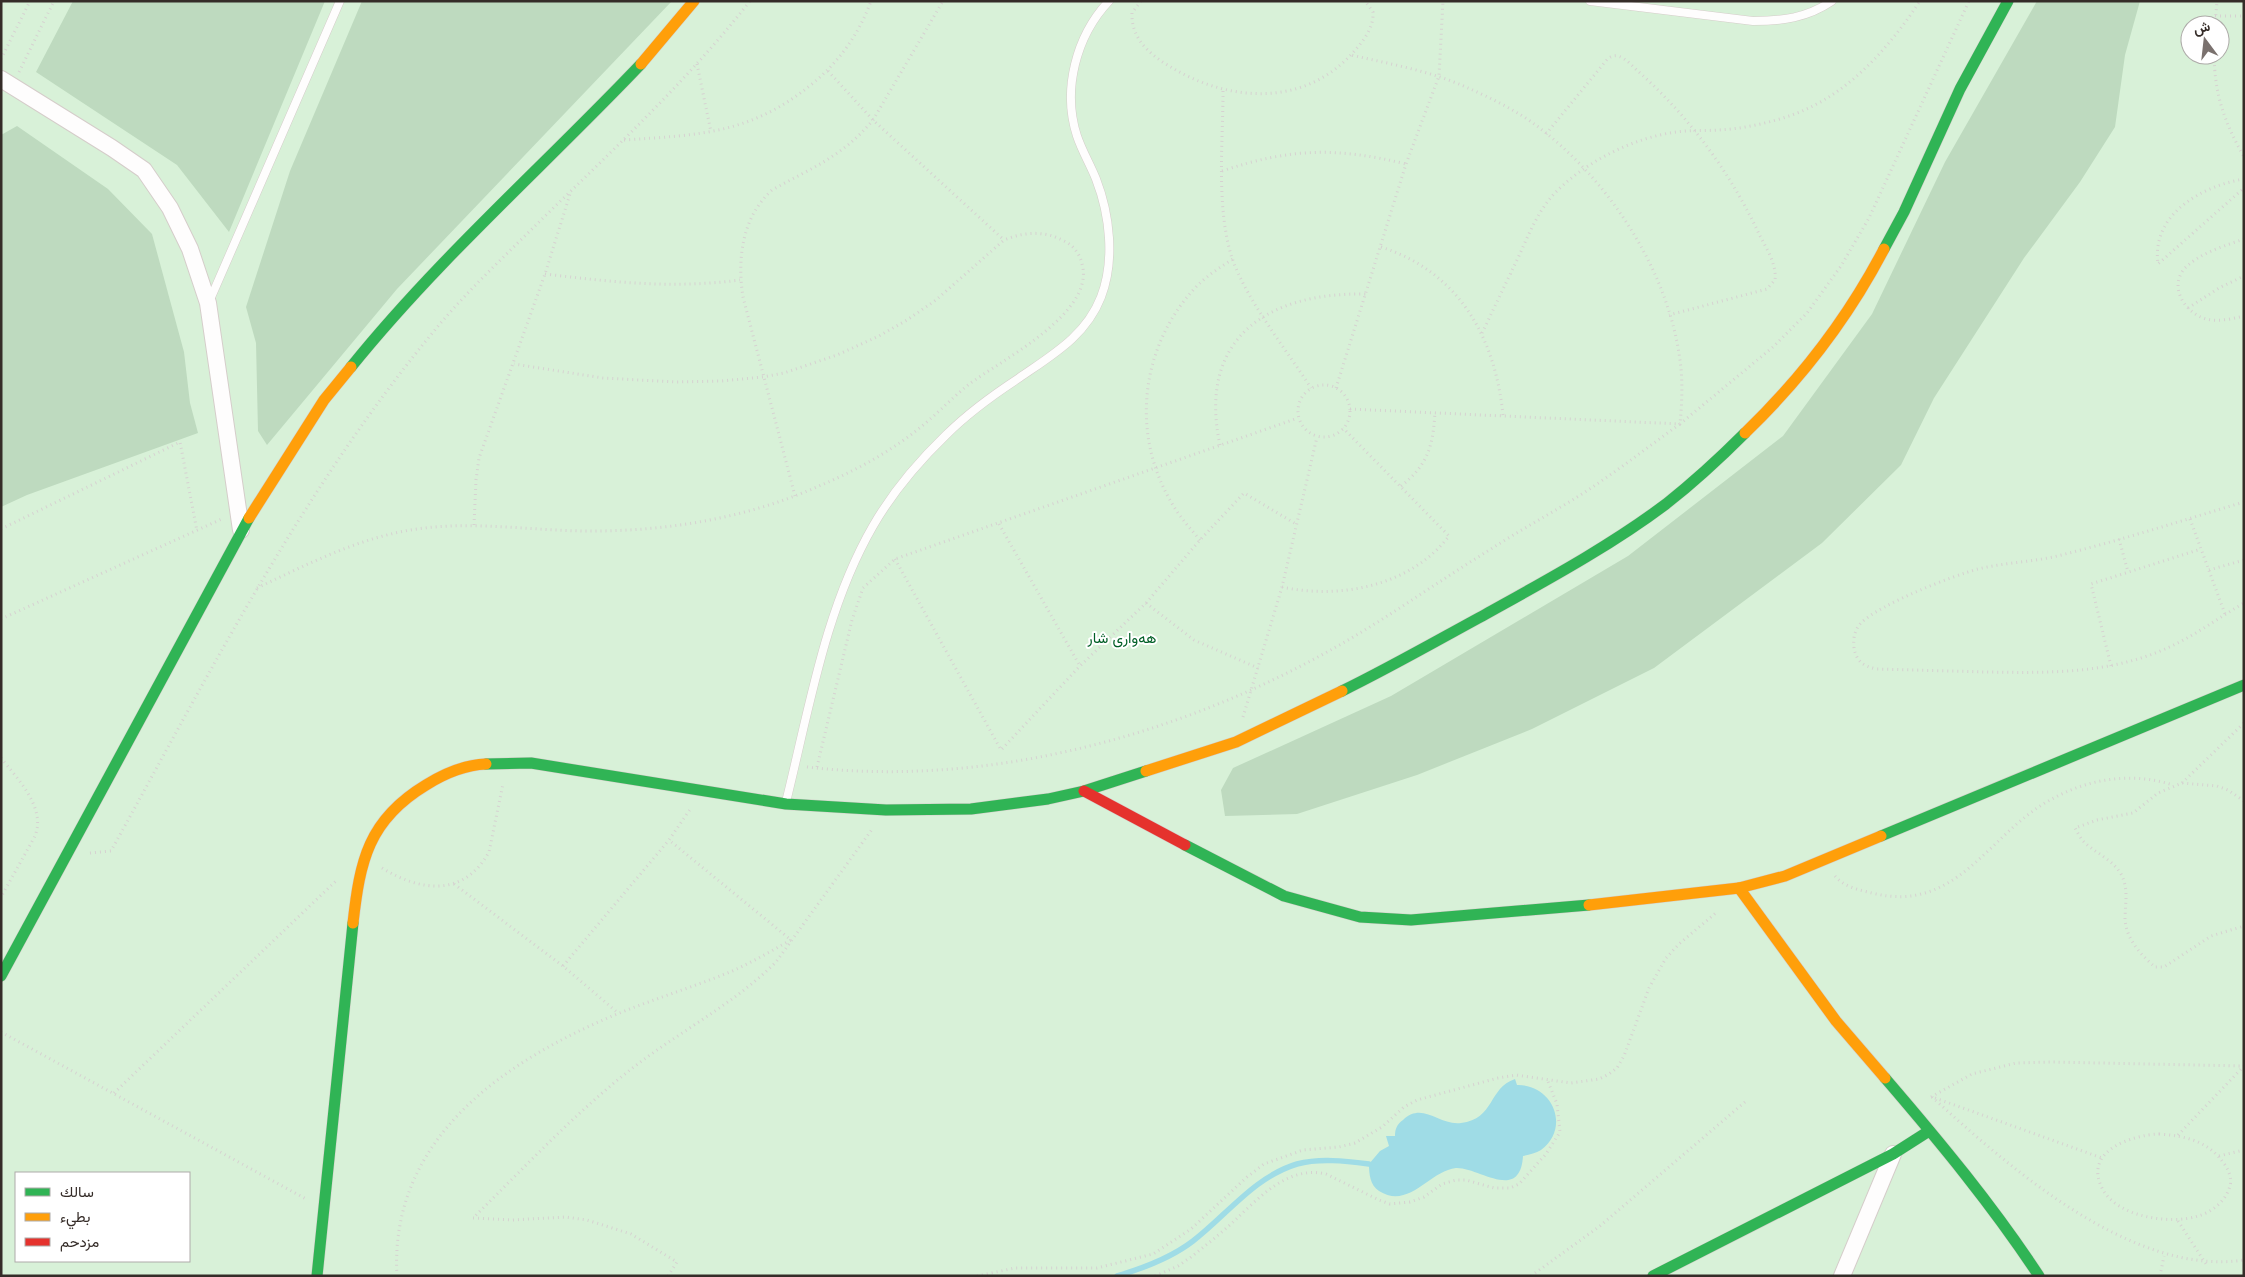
<svg xmlns="http://www.w3.org/2000/svg" width="2245" height="1277" font-family="'DM Sans',Vazirmatn,sans-serif">
<style>
.green{fill:#d8f1d8;fill-rule:evenodd}
.forest{fill:#bedabf}
.water{fill:#9fdce6}
.lines{fill:none;stroke-linecap:round;stroke-linejoin:round}
.stream{stroke:#9fdce6;stroke-width:5.5}
.lane-casing{stroke:#d5cdca;stroke-width:9}
.street-casing{stroke:#d5cdca;stroke-width:18}
.fast-casing{stroke:#d5cdca;stroke-width:12}
.slow-casing{stroke:#d5cdca;stroke-width:12}
.jam-casing{stroke:#d5cdca;stroke-width:12}
.path{stroke:#d6d2d1;stroke-width:3;stroke-dasharray:1 4;stroke-linecap:butt}
.lane{stroke:#fefdfd;stroke-width:8}
.street{stroke:#fefdfd;stroke-width:16}
.fast{stroke:#30b455;stroke-width:11}
.slow{stroke:#ff9f0a;stroke-width:11}
.jam{stroke:#e5322d;stroke-width:11}
.labels{text-anchor:middle;stroke-width:4;stroke-linejoin:round;paint-order:stroke}
.park-label{font-size:15px;fill:#005f26;stroke:#fff}
</style>
<rect width="100%" height="100%" fill="#faf2ef"/>
<path class="green" d="M1 1H2244V1276H1ZM2190 25H2220V55H2190ZM16 1173H189V1261H16Z"/>
<g class="forest">
<polygon points="73,1 325,1 229,232 177,165 36,72"/>
<polygon points="362,1 672,1 397,289 267,445 258,431 256,343 246,307 290,171"/>
<polygon points="2037,1 2140,1 2125,55 2115,127 2080,182 2024,258 1934,398 1901,465 1822,543 1654,668 1532,729 1417,775 1297,814 1225,816 1221,790 1233,768 1391,696 1628,556 1783,436 1872,314 1945,162"/>
<polygon points="17,126 108,189 152,234 184,352 190,403 198,433 27,495 1,507 1,135"/>
</g>
<path class="water" d="M1515 1079 1517 1085C1553 1084 1571 1128 1541 1150 1536 1153 1529 1155 1523 1156 1520 1203 1479 1167 1456 1168 1429 1171 1409 1210 1379 1191 1370 1185 1369 1174 1369 1164L1380 1151 1389 1146 1386 1136H1395C1395 1129 1397 1124 1403 1120 1423 1101 1439 1126 1461 1123 1495 1119 1488 1088 1515 1079Z"/>
<g class="lines">
<path class="stream" d="M1117 1276C1144 1268 1171 1258 1193 1241 1227 1215 1254 1177 1297 1164 1320 1158 1345 1161 1369 1164"/>
<defs>
<g id="lane">
<path d="M1590 1 1753 21C1782 21 1807 18 1832 1"/>
<polyline points="209,302 340,1"/>
<path d="M786 802C809 710 825 609 873 526 892 493 918 462 946 435 968 413 993 395 1019 378 1052 355 1086 336 1101 297 1115 261 1110 215 1096 179 1090 164 1082 151 1077 136 1062 90 1076 36 1109 1"/>
</g>
<g id="street">
<polyline points="1,79 112,148 144,170 170,208 190,249 208,303 241,530"/>
<polyline points="1842,1276 1893,1154"/>
</g>
<g id="fast">
<polyline points="1884,249 1904,212 1960,89 2008,1"/>
<path d="M351 367C439 258 545 165 641 64"/>
<path d="M1342 691C1391 667 1438 640 1486 614 1547 580 1610 546 1666 504 1694 482 1720 458 1745 433"/>
<polyline points="486,764 531,763 786,804 886,810 971,809 1048,799 1084,791 1146,771"/>
<polyline points="1881,836 2244,685"/>
<polyline points="1185,845 1284,896 1360,917 1411,920 1589,905"/>
<polyline points="1,976 249,518"/>
<path d="M1885 1078C1940 1142 1993 1206 2039 1276"/>
<polyline points="317,1276 353,923"/>
<polyline points="1653,1276 1893,1154 1929,1131"/>
</g>
<g id="slow">
<polyline points="641,64 694,1"/>
<path d="M1745 433C1800 380 1849 316 1884 249"/>
<polyline points="249,518 324,400 351,367"/>
<polyline points="1146,771 1236,742 1342,691"/>
<polyline points="1739,888 1836,1021 1885,1078"/>
<polyline points="1589,905 1739,888 1785,876 1881,836"/>
<path d="M353 923C360 861 368 820 426 785 445 773 464 765 486 764"/>
</g>
<polyline id="jam" points="1084,791 1185,845"/>
</defs>
<use href="#lane" class="lane-casing"/>
<use href="#street" class="street-casing"/>
<use href="#fast" class="fast-casing"/>
<use href="#slow" class="slow-casing"/>
<use href="#jam" class="jam-casing"/>
<g class="path">
<path d="M1141 1 1132 13C1131 38 1149 54 1169 66 1229 103 1307 108 1356 49 1365 39 1374 26 1373 12L1365 1"/>
<polyline points="2215,16 2244,16"/>
<polyline points="2215,25 2217,1"/>
<path d="M2214 55C2215 96 2224 121 2244 157"/>
<polyline points="1,59 30,1"/>
<polyline points="697,64 711,132"/>
<polyline points="828,71 873,120 1004,240"/>
<polyline points="19,72 54,1"/>
<path d="M1223 91C1223 143 1216 208 1232 258 1247 301 1286 349 1311 388"/>
<path d="M1546 134 1605 62C1608 58 1612 55 1618 56 1626 58 1633 67 1639 72 1690 118 1730 172 1759 234 1766 248 1777 264 1775 280L1767 289 1669 315"/>
<path d="M624 140C699 135 751 134 812 84 839 62 859 34 871 1"/>
<path d="M1222 171C1291 148 1336 147 1406 164"/>
<path d="M2244 179C2202 186 2151 214 2158 264L2244 188"/>
<path d="M2244 239C2224 246 2200 253 2185 268 2168 287 2185 313 2206 319 2218 322 2232 319 2244 316"/>
<path d="M1381 247C1459 272 1495 337 1503 415"/>
<path d="M545 274C612 282 672 289 740 280"/>
<polyline points="2188,308 2219,288 2244,276"/>
<path d="M1482 333C1494 308 1506 283 1518 258 1528 236 1537 213 1553 195 1583 163 1632 138 1676 132 1690 130 1704 131 1718 130 1742 129 1769 123 1792 115 1848 95 1888 49 1920 1"/>
<circle cx="1324" cy="411" r="26"/>
<polyline points="1336,388 1406,164 1439,76 1443,1"/>
<polyline points="1350,409 1680,424 1773,347 1807,313 1841,266 1869,218 1969,1"/>
<path d="M1220 445C1197 338 1268 292 1366 294"/>
<path d="M1401 486C1428 465 1433 446 1435 412"/>
<path d="M795 496 743 297C737 259 742 217 772 190 813 167 842 157 873 120L943 1"/>
<path d="M2244 502C2184 520 2125 539 2065 554 2037 562 2007 562 1978 569 1952 576 1880 604 1861 623 1855 629 1853 638 1854 647 1856 662 1864 666 1876 669 1913 670 1950 671 1986 672 2048 673 2108 674 2165 649 2193 637 2218 618 2244 603"/>
<polyline points="2190,519 2225,614"/>
<polyline points="999,524 1080,666"/>
<polyline points="474,525 476,480 479,458 545,274 570,194"/>
<polyline points="1,529 180,442 197,531"/>
<polyline points="2119,539 2128,572"/>
<path d="M1200 540C1189 527 1178 515 1170 500 1131 432 1141 347 1194 289 1205 277 1219 268 1233 259"/>
<polyline points="895,559 1001,750 1080,666 1146,603 1200,540 1244,493 1296,524"/>
<polyline points="2209,570 2244,560"/>
<path d="M1282 587C1341 600 1412 585 1449 536L1343 428"/>
<path d="M257 588C308 564 360 537 417 529 472 521 527 530 582 531 663 532 745 519 819 486 855 471 892 451 922 426 938 413 952 398 968 385 1001 360 1096 313 1082 264 1080 254 1073 245 1064 241 1044 230 1024 232 1004 240L936 300 907 320 879 336 837 355 784 373 763 377 721 381 676 382 603 378 514 364"/>
<polyline points="1146,603 1194,640 1258,668"/>
<polyline points="1,619 224,518"/>
<polyline points="2111,666 2091,584 2201,549"/>
<polyline points="1243,717 1282,587 1317,437"/>
<path d="M1 758C18 779 48 810 34 838L1 897"/>
<path d="M807 767C988 788 1179 736 1336 647 1389 617 1439 581 1491 549 1520 530 1552 513 1582 494 1616 472 1648 447 1680 424 1682 403 1683 381 1680 360 1668 270 1609 180 1537 126 1517 111 1491 98 1468 88 1431 71 1390 64 1351 55"/>
<polyline points="817,767 852,620 863,588 895,559 1298,418"/>
<polyline points="2182,783 2244,723"/>
<path d="M2244 801 2228 790 2217 786 2182 783 2158 793 2133 813 2097 820 2075 828C2077 832 2080 837 2083 841 2095 853 2112 859 2121 874 2129 889 2125 903 2125 919 2126 939 2141 955 2155 967H2164L2211 936 2244 926"/>
<path d="M90 853 111 851C210 672 303 489 434 331 467 291 506 255 542 219 614 149 688 80 750 1"/>
<path d="M382 868C421 892 464 897 489 852L503 784"/>
<path d="M1835 876C1844 887 1859 890 1872 893 1958 915 1989 832 2052 799 2090 778 2133 772 2173 785"/>
<polyline points="454,884 563,966 618,1013"/>
<polyline points="563,966 669,840 691,808"/>
<polyline points="1,1032 306,1199"/>
<polyline points="114,1093 338,879"/>
<polyline points="1931,1097 1972,1074 2016,1063 2051,1062 2244,1066"/>
<path d="M1932 1097C2008 1166 2132 1277 2244 1260"/>
<polyline points="1935,1098 2102,1158"/>
<path d="M2159 1134C2186 1136 2209 1141 2225 1165 2229 1171 2232 1179 2230 1186 2226 1201 2212 1212 2198 1216 2170 1225 2116 1217 2102 1188 2083 1150 2133 1135 2159 1134Z"/>
<polyline points="2178,1135 2244,1066"/>
<polyline points="2219,1156 2244,1150"/>
<polyline points="2178,1221 2206,1264"/>
<path d="M397 1276C389 1139 504 1061 617 1014 654 999 693 987 730 972 751 963 771 951 791 940L669 840"/>
<path d="M668 1276 677 1262 631 1234 587 1220 566 1217 512 1220 473 1218C524 1168 574 1114 630 1070 678 1032 733 1005 776 962L873 828"/>
<polyline points="977,1276 1015,1268 1097,1268 1153,1254 1191,1229 1247,1177 1264,1164 1303,1150 1339,1147 1355,1143 1382,1127 1404,1107 1417,1100 1498,1078 1516,1075 1571,1083 1599,1079 1609,1074 1617,1068 1624,1056 1649,988 1666,958 1679,944 1717,912"/>
<path d="M1155 1276 1178 1266 1191 1257C1205 1246 1219 1235 1232 1223 1258 1199 1287 1165 1326 1174L1379 1200 1390 1204 1410 1202 1424 1197 1442 1184 1456 1180H1466L1494 1188H1510L1519 1184 1546 1154 1560 1132 1557 1104 1547 1079"/>
<polyline points="1531,1276 1600,1226 1745,1102"/>
<polyline points="2160,1276 2164,1256"/>
</g>
<use href="#lane" class="lane"/>
<use href="#street" class="street"/>
<use href="#fast" class="fast"/>
<use href="#slow" class="slow"/>
<use href="#jam" class="jam"/>
</g>
<g class="labels">
<g class="park-label">
<text x="1122" y="643">هەواری شار</text>
</g>
</g>
<rect width="2245" height="1277" fill="none" stroke="#352c28" stroke-width="5"/>
<rect x="15" y="1172" width="175" height="90" fill="#ffffff" stroke="#aeaba9"/>
<rect x="25" y="1188" width="25" height="8" fill="#30b455" stroke="#aeaba9"/>
<text x="60" y="1197" font-size="15" fill="#352c28">سالك</text>
<rect x="25" y="1213" width="25" height="8" fill="#ff9f0a" stroke="#aeaba9"/>
<text x="60" y="1222" font-size="15" fill="#352c28">بطيء</text>
<rect x="25" y="1238" width="25" height="8" fill="#e5322d" stroke="#aeaba9"/>
<text x="60" y="1247" font-size="15" fill="#352c28">مزدحم</text>
<g transform="translate(2205 40) rotate(345)"><circle r="24" fill="#ffffff" stroke="#aeaba9"/>
<path d="M0-4L9 19L0 12L-9 19Z" fill="#7a716e"/>
<text y="-8" font-size="14" font-weight="bold" text-anchor="middle" fill="#352c28">ش</text>
</g>
</svg>
